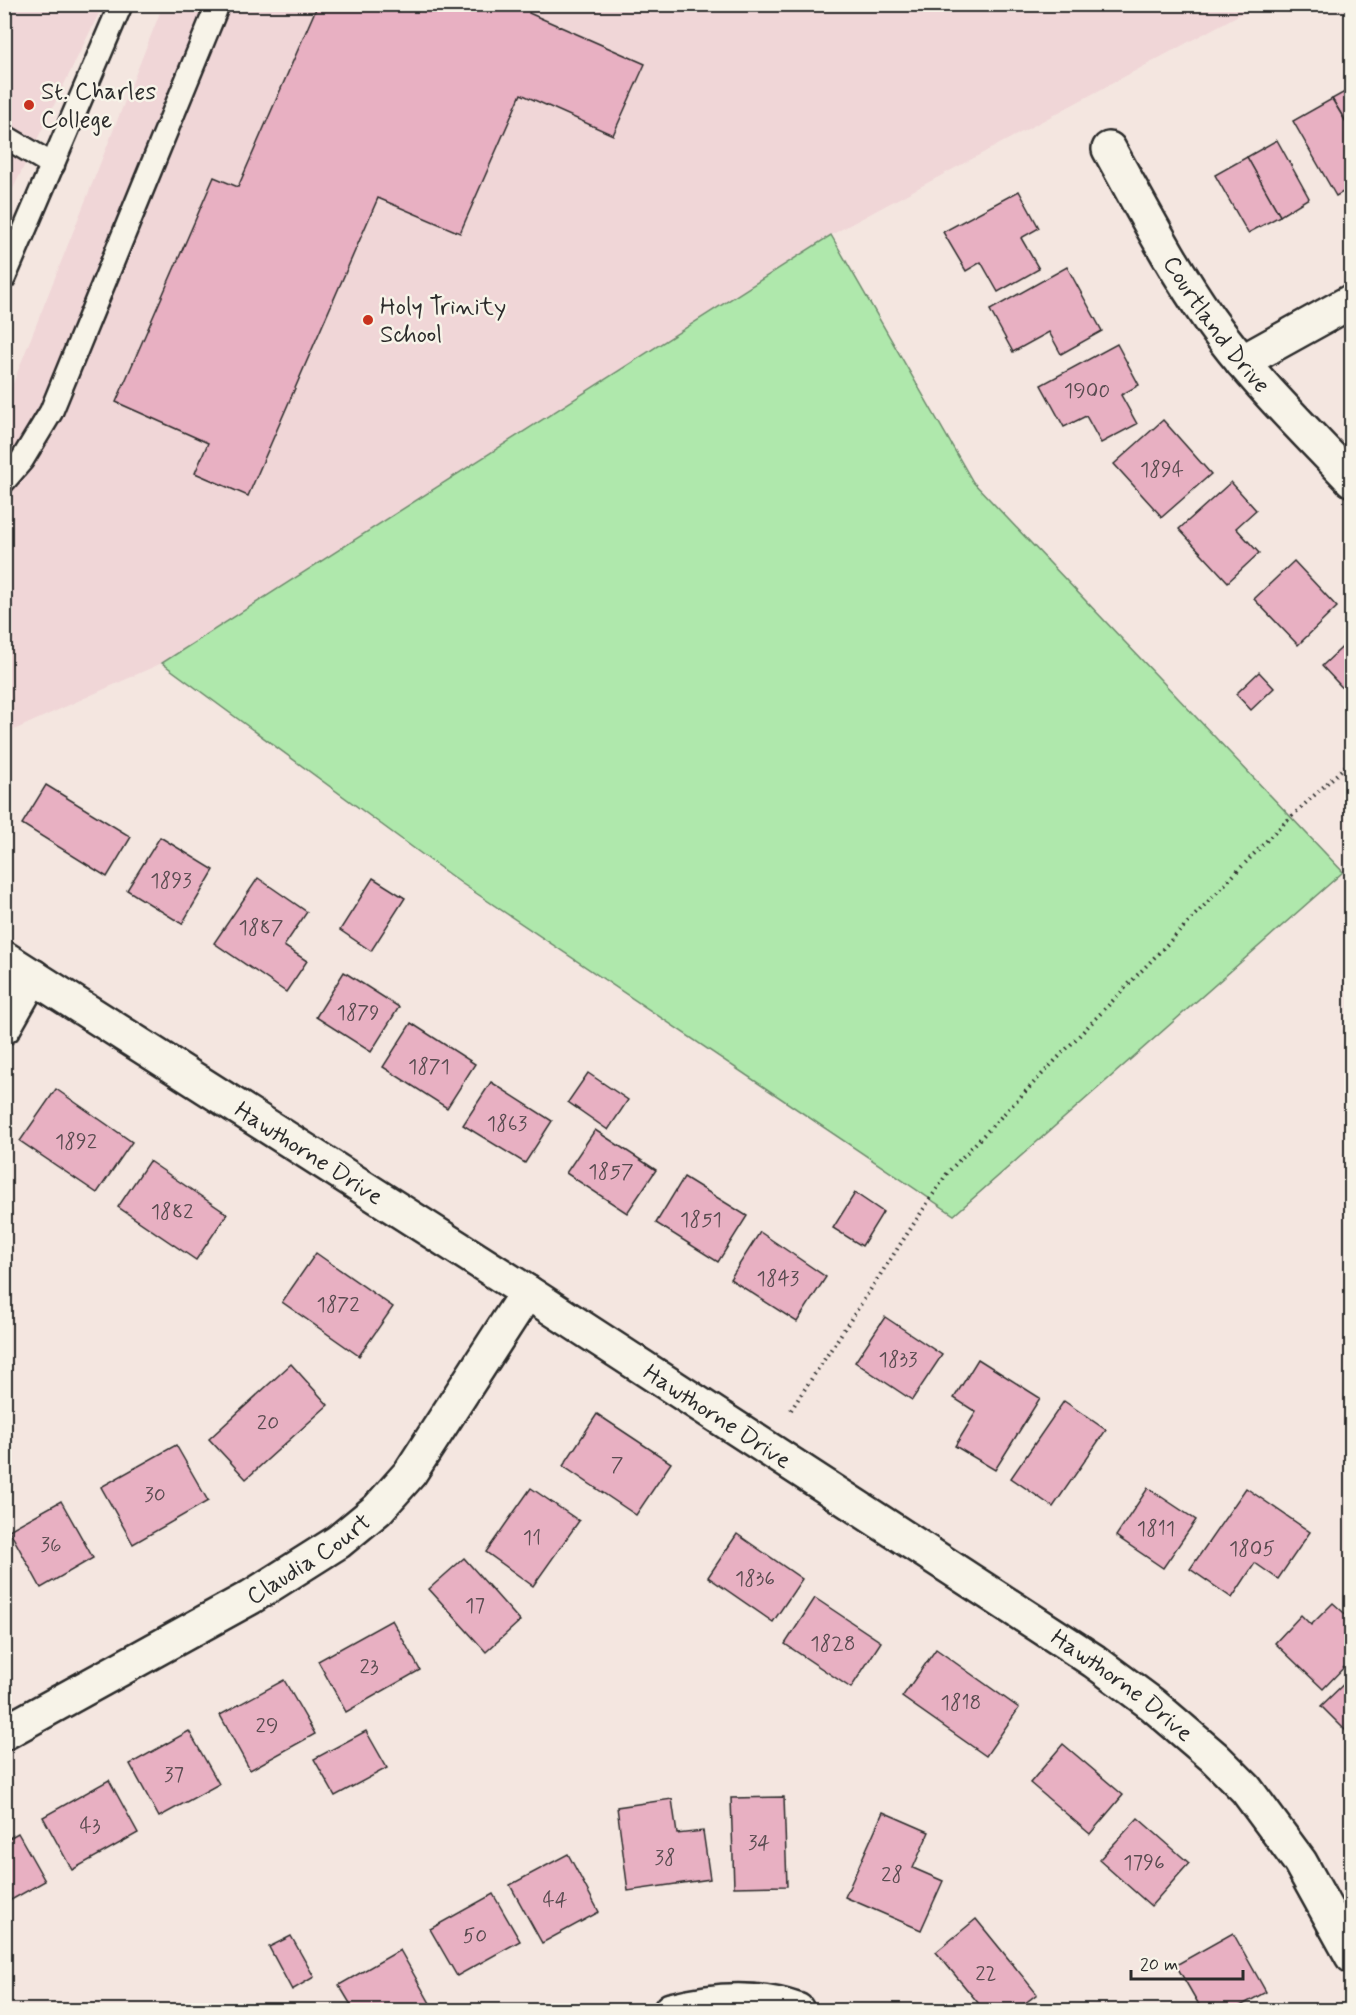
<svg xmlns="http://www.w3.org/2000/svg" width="1356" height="2015" font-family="Mynerve,sans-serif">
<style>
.built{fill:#f0d6d7}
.green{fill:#afe8ac;stroke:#6d8a6c;stroke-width:1.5}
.building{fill:#e8b0c2;stroke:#2b2b2b;stroke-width:1.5}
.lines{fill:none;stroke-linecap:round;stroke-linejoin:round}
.lane-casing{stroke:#2b2b2b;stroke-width:27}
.street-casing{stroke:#2b2b2b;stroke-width:38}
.path{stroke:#2b2b2b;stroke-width:4;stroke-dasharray:1.5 4.5;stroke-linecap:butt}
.lane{stroke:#f7f3e8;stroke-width:22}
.street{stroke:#f7f3e8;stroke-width:33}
.poi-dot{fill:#c8321e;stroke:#f7f3e8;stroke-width:2}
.labels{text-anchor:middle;stroke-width:5;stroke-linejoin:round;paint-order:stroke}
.number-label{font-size:21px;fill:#5a4c51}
.poi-label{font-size:24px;fill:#2b2b2b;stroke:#f7f3e8;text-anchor:start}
.street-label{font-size:24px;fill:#2b2b2b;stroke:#f7f3e8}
</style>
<rect width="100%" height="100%" fill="#f4e6e0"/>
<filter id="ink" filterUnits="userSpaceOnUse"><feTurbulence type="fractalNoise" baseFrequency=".0167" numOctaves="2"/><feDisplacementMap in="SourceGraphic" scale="12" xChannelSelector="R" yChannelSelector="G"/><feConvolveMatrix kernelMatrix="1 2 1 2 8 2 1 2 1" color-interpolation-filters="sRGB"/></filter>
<g filter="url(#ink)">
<g class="built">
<polygon points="5,5 103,5 5,205"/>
<polygon points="163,5 1257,5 831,235 162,663 5,734 4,406"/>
</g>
<polygon class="green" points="831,235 973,482 1343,872 954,1215 461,883 162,663"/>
<g class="building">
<polygon points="318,4 394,4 409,11 411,4 533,4 529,13 645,64 613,135 521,94 460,233 378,198 248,496 195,473 208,443 116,402 214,177 238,187"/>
<polygon points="1352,88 1352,132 1332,99"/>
<polygon points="1332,99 1352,132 1352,187 1336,196 1293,121"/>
<polygon points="1277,140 1309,198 1280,216 1247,157"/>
<polygon points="1247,157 1280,216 1248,233 1215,175"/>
<polygon points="1019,191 1039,228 1021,238 1039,269 998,292 981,262 966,271 943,232"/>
<polygon points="1067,267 1102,331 1061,354 1049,332 1013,352 990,310"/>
<polygon points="1117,344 1139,385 1121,395 1137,424 1101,443 1086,416 1064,427 1041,385"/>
<polygon points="1163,420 1211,474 1162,517 1114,464"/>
<polygon points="1231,482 1256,510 1236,528 1259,553 1228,582 1179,529"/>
<polygon points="1294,561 1337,607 1298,645 1254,599"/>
<polygon points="1352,638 1352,698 1322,666"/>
<polygon points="1259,672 1274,688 1251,710 1236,694"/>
<polygon points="46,785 131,837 107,877 22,824"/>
<polygon points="160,837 214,870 182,924 127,890"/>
<polygon points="258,878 307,912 284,946 307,961 286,992 214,943"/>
<polygon points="373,878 405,898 371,951 340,930"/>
<polygon points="344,972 399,1007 371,1052 316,1017"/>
<polygon points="411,1023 475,1064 447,1108 383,1067"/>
<polygon points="588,1073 628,1100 608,1130 568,1102"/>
<polygon points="491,1082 552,1121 525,1163 463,1125"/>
<polygon points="56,1089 132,1142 97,1193 20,1141"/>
<polygon points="595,1130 656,1170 627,1213 566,1173"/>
<polygon points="149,1161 227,1214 196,1260 118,1207"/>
<polygon points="684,1177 747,1216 718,1262 656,1223"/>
<polygon points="855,1193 883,1212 862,1246 833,1228"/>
<polygon points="760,1232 826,1277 797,1322 730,1279"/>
<polygon points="316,1253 393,1307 359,1356 282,1302"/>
<polygon points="885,1317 942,1355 912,1400 855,1362"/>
<polygon points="978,1359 1040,1398 995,1470 955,1446 976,1412 954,1398"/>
<polygon points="291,1364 328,1405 246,1479 209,1439"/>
<polygon points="1064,1401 1106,1430 1053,1507 1011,1478"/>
<polygon points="597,1414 671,1463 636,1515 563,1466"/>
<polygon points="176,1445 208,1501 133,1544 101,1487"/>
<polygon points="531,1488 579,1521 533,1586 486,1552"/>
<polygon points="1148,1488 1196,1520 1163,1568 1116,1536"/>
<polygon points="1246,1488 1310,1532 1278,1579 1255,1563 1232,1598 1190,1569"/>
<polygon points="61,1501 93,1558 41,1588 9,1530"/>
<polygon points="737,1534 802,1579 773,1622 708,1577"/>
<polygon points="464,1558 520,1621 486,1652 429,1589"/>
<polygon points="4,1592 10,1601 4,1604"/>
<polygon points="815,1598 881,1642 851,1688 785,1644"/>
<polygon points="1333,1603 1352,1620 1352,1659 1323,1689 1275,1643 1301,1615 1311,1625"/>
<polygon points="392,1620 420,1670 346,1712 318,1661"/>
<polygon points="936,1649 1019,1708 986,1756 902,1697"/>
<polygon points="1352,1676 1352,1737 1321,1706"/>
<polygon points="284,1680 315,1734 250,1770 220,1715"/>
<polygon points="189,1731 219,1784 159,1817 130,1764"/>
<polygon points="366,1731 387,1768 335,1796 314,1759"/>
<polygon points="1063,1744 1123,1795 1090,1834 1030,1783"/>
<polygon points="109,1780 138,1833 72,1870 43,1817"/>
<polygon points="784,1797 787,1886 734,1887 731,1798"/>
<polygon points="672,1799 677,1834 703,1831 710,1879 628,1891 617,1807"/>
<polygon points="883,1812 929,1832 913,1868 943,1881 921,1930 845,1897"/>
<polygon points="1138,1818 1189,1863 1151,1906 1099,1860"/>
<polygon points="18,1833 45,1881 4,1904 4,1841"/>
<polygon points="568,1854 599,1912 542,1943 510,1885"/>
<polygon points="493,1894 520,1941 457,1976 430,1929"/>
<polygon points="976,1919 1037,1994 1016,2010 984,2010 936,1952"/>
<polygon points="1233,1933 1266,1992 1233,2010 1202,2010 1176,1965"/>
<polygon points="291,1936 314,1977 292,1990 269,1947"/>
<polygon points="400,1950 431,2005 421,2010 354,2010 339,1985"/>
</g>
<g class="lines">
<defs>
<g id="lane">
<polyline points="4,136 53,165"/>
<polyline points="4,278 121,4"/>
<polyline points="4,481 22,460 51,412 218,4"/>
</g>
<g id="street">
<path id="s1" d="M1109 149C1141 206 1171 265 1209 319 1250 377 1303 428 1352 480"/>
<polyline points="1242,362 1352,301"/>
<path id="s2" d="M4 958 527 1292 1094 1661 1152 1704 1214 1757 1246 1789 1300 1862 1352 1956"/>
<polyline points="4,1027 33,976"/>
<path id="s3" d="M4 1733 251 1597 338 1542 378 1509 410 1473 527 1292"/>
<path d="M671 2010C713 1999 756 1996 797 2010"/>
</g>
</defs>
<use href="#lane" class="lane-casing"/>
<use href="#street" class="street-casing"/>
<polyline class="path" points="791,1410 948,1172 1276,831 1352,760"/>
<use href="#lane" class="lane"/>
<use href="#street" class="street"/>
</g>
</g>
<g class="poi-dot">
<circle cx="29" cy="105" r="6"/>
<circle cx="368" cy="320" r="6"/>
</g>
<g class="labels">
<g class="number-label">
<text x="1087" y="397">1900</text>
<text x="1162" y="476">1894</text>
<text x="171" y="887">1893</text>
<text x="261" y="934">1887</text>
<text x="358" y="1019">1879</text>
<text x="429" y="1073">1871</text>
<text x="507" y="1130">1863</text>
<text x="76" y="1148">1892</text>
<text x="611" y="1178">1857</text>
<text x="172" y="1218">1882</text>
<text x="701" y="1226">1851</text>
<text x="778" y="1285">1843</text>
<text x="338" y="1311">1872</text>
<text x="898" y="1366">1833</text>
<text x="268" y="1429">20</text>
<text x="617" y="1471">7</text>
<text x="155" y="1501">30</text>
<text x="1156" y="1535">1811</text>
<text x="532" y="1544">11</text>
<text x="51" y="1551">36</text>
<text x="1252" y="1555">1805</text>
<text x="755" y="1585">1836</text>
<text x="475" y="1612">17</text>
<text x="833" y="1650">1828</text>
<text x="369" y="1673">23</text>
<text x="961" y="1709">1818</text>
<text x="267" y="1732">29</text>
<text x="174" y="1781">37</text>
<text x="90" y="1832">43</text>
<text x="759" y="1849">34</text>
<text x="665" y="1864">38</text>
<text x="1144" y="1869">1796</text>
<text x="892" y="1881">28</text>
<text x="555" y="1906">44</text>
<text x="475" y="1942">50</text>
<text x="986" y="1980">22</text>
</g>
<g class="poi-label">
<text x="41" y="99">St. Charles<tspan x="41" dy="28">College</tspan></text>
<text x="380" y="314">Holy Trinity<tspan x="380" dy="28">School</tspan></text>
</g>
<g class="street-label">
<text dy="8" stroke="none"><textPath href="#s1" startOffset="206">Courtland Drive</textPath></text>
<text dy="8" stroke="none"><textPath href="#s2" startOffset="362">Hawthorne Drive</textPath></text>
<text dy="8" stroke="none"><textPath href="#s2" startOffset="848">Hawthorne Drive</textPath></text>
<text dy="8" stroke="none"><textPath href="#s3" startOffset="351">Claudia Court</textPath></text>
<text dy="8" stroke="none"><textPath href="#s2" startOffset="1334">Hawthorne Drive</textPath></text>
</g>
</g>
<rect width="1356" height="2015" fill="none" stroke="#f7f3e8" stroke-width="24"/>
<rect x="12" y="12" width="1332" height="1991" fill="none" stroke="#2b2b2b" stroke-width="2" filter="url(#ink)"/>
<path d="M1131 1970v9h112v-9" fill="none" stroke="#2b2b2b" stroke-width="3"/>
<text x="1140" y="1970" font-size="18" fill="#2b2b2b" stroke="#f7f3e8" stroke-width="4.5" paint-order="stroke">20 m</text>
</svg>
